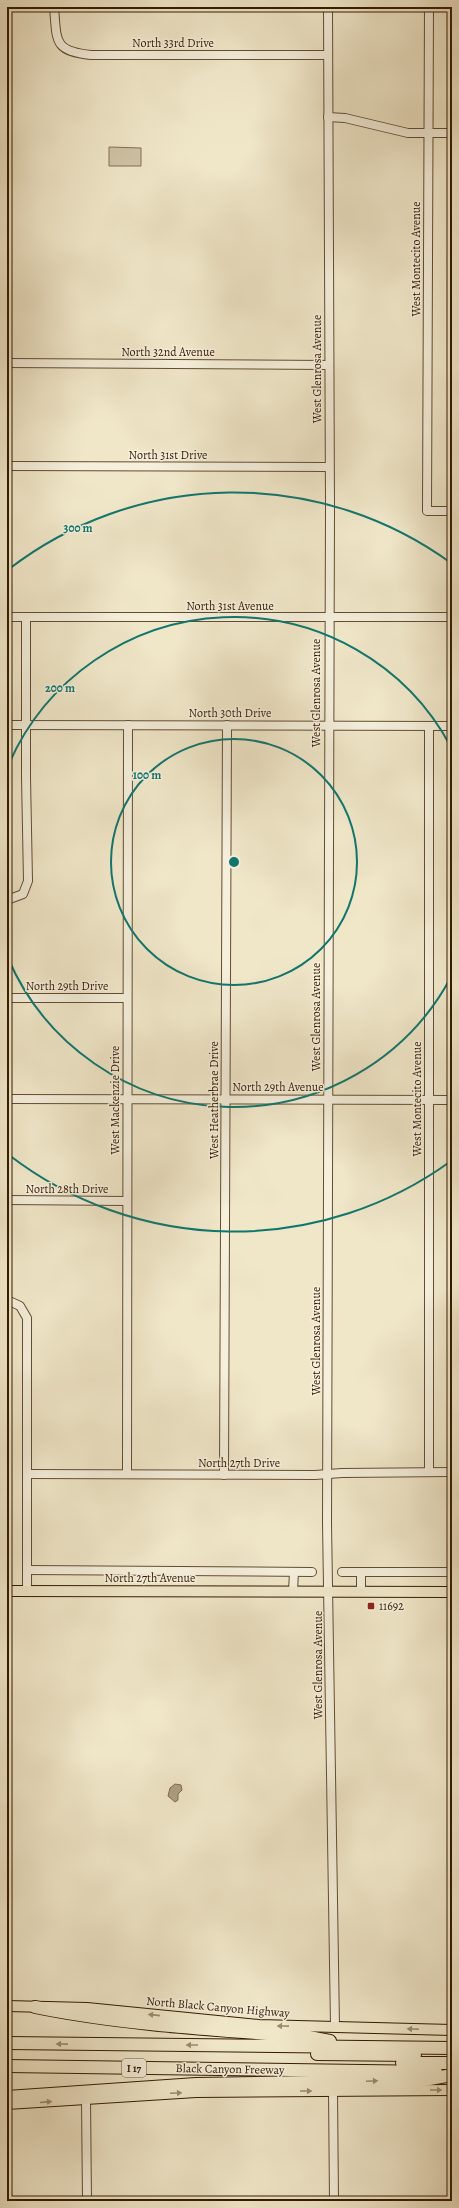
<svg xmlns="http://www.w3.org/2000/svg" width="459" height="2208" font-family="Alegreya,serif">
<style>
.green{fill:#d0c4a7;stroke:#826f54}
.water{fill:#b0a185;stroke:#7e6b50}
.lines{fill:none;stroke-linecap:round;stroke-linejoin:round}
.minor-casing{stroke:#624d32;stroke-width:10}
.major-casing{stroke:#331a00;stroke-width:12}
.highway-casing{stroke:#331a00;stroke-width:14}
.minor{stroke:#f5efdc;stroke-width:8}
.major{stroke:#f0e7c9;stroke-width:10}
.highway{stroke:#f0e7c9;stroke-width:12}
.oneway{fill:#9b8b6f}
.ring{fill:none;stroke:#0f766e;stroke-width:2}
.poi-dot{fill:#8f2418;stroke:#f5efdc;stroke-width:1.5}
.labels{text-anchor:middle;stroke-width:3;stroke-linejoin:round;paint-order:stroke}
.shield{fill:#f5efdc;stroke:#6d5a42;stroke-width:1}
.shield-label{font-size:11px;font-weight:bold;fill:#331a00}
.street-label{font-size:12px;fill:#331a00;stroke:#f5efdc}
.poi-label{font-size:12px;fill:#331a00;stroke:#f5efdc;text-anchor:start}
.centre{fill:#0f766e;stroke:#f5efdc;stroke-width:2}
.ring-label{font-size:12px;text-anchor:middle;font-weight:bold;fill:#0f766e;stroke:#f5efdc;stroke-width:3;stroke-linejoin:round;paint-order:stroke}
</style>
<rect width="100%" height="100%" fill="#f0e7c9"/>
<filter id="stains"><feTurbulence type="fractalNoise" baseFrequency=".005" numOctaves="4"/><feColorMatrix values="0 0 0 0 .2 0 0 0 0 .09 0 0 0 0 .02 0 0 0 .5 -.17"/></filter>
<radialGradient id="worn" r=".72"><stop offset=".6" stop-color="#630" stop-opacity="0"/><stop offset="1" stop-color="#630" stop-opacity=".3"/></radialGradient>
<polygon class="green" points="109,147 141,148 141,166 109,166"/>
<polygon class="water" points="175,1784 181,1785 182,1790 178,1794 178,1800 175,1802 168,1796 170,1788"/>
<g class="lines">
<defs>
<g id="minor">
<path d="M54 7C57 41 53 51 91 55H328"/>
<polyline points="328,7 330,508 327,1523 335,2026"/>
<polyline points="429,7 427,511 452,511"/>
<polyline points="328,117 345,118 408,133 452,133"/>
<polyline points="7,363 329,365"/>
<polyline points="7,466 329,467"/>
<polyline points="7,617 452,617"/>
<polyline points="7,725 452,726"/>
<polyline points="429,726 429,1472"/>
<polyline points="7,900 23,894 28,881 26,777 26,617"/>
<polyline points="7,998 127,998"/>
<polyline points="7,1099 452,1100"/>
<polyline points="7,1200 127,1201"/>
<polyline points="7,1300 20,1306 27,1318 27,1591"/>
<polyline points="27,1474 315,1475 342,1473 452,1472"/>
<polyline points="127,1474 128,725"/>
<polyline points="224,1475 227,725"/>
<polyline points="27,1570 312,1572"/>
<polyline points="342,1572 452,1572"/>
<polyline points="361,1572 361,1590"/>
<polyline points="293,1591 294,1572"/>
<polyline points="333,2091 334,2201"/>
<polyline points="86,2099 87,2201"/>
</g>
<g id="major">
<polyline points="7,1591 452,1592"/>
<polyline points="7,2006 87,2008 259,2025 452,2030"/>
<polyline points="7,2104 196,2092 452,2090"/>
</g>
<g id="highway">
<path d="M35 2007C124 2025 217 2030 309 2037L330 2041"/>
<polyline points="7,2043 452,2048"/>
<polyline points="317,2054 415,2055"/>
<polyline points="402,2063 452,2063"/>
<polyline points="7,2066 436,2072"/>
<polyline points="7,2097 196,2084 424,2080 452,2075"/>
</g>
</defs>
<use href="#minor" class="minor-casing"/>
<use href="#major" class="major-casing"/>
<use href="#highway" class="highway-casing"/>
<use href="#minor" class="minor"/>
<use href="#major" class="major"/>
<use href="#highway" class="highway"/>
</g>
<defs><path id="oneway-solid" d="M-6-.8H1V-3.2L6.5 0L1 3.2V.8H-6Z"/></defs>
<g class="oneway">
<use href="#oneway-solid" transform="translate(154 2015) rotate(-174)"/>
<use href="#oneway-solid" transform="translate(283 2026) rotate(-179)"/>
<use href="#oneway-solid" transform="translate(413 2029) rotate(-178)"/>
<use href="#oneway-solid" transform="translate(62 2044) rotate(-179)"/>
<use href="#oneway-solid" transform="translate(192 2045) rotate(-180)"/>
<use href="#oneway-solid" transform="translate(372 2081) rotate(-2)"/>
<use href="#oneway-solid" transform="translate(436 2090)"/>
<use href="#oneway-solid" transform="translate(306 2091)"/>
<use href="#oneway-solid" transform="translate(176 2093) rotate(-3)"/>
<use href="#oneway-solid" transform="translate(46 2102) rotate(-5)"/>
</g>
<g class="ring">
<circle cx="234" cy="862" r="123"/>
<path d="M451 977A246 246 0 0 1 8 958M8 766A246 246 0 0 1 451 747"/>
<path d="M451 1161A369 369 0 0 1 9 1155M9 569A369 369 0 0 1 451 563"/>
</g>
<rect class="poi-dot" x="367" y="1602" width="8" height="8" rx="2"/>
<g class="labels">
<rect class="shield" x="122" y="2059" width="24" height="18" rx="3"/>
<g class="shield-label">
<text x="134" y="2072">I 17</text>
</g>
<g class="street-label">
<text x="173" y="47">North 33rd Drive</text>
<text transform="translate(416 259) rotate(-90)" y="4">West Montecito Avenue</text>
<text x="168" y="356">North 32nd Avenue</text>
<text transform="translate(317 369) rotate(-90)" y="4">West Glenrosa Avenue</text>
<text x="168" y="459">North 31st Drive</text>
<text x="230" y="610">North 31st Avenue</text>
<text transform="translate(316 693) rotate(-90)" y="4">West Glenrosa Avenue</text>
<text x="230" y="717">North 30th Drive</text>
<text x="67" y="990">North 29th Drive</text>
<text transform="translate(316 1017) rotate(-90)" y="4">West Glenrosa Avenue</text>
<text x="278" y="1091">North 29th Avenue</text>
<text transform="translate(417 1099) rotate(-90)" y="4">West Montecito Avenue</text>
<text transform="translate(115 1100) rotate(-90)" y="4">West Mackenzie Drive</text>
<text transform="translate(214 1100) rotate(-90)" y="4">West Heatherbrae Drive</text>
<text x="67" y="1193">North 28th Drive</text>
<text transform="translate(316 1341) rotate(-90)" y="4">West Glenrosa Avenue</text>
<text x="239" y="1467">North 27th Drive</text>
<text x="150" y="1582">North 27th Avenue</text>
<text transform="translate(318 1665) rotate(-90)" y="4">West Glenrosa Avenue</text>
<text transform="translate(218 2007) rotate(5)" y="4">North Black Canyon Highway</text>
<text transform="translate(230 2069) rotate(1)" y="4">Black Canyon Freeway</text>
</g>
<g class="poi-label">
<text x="379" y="1610">11692</text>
</g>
</g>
<circle cx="234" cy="862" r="6" class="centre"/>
<g class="ring-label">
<text x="78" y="532">300 m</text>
<text x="60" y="692">200 m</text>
<text x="147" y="779">100 m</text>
</g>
<rect width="459" height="2208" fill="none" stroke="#f0e7c9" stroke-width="24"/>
<rect x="8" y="8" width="443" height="2192" fill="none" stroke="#331a00" stroke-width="2"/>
<rect x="12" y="12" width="435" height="2184" fill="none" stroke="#331a00"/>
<rect width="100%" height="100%" filter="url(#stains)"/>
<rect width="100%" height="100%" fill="url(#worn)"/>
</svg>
